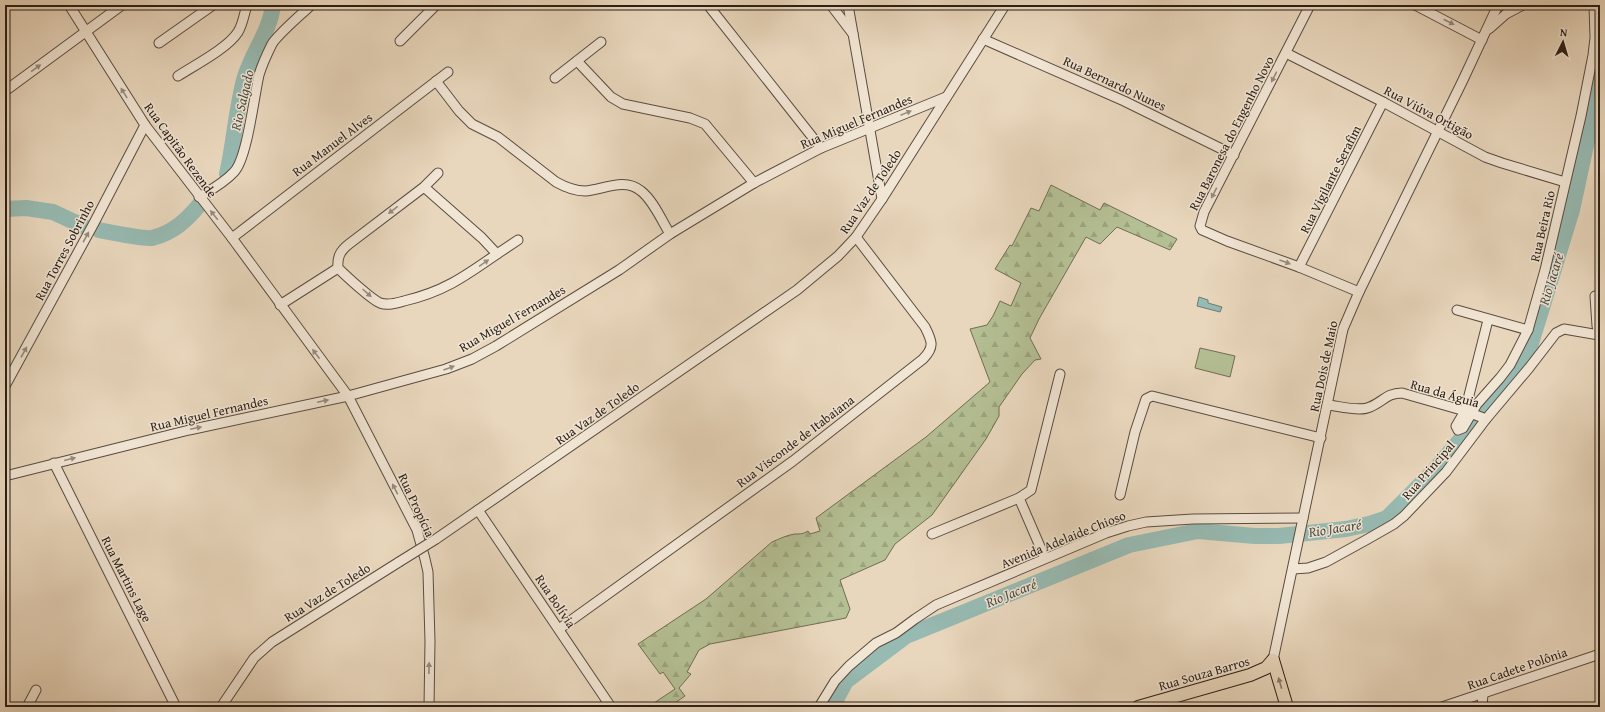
<svg xmlns="http://www.w3.org/2000/svg" width="1605" height="712" font-family="'Gentium Book Plus',serif">
<style>
.forest{fill:url(#forest-firs);stroke:#6f6e54}
.pitch{fill:#b4bf93;stroke:#6f6e54}
.water{fill:#97bab2;stroke:#6b7c74}
.lines{fill:none;stroke-linecap:round;stroke-linejoin:round}
.river{stroke:#97bab2;stroke-width:16}
.minor-casing{stroke:#5a4c40;stroke-width:11}
.major-casing{stroke:#2a1e16;stroke-width:14}
.minor{stroke:#f1e5d4;stroke-width:9}
.major{stroke:#e9d7bd;stroke-width:12}
.minor-bridge-casing{stroke:#5a4c40;stroke-width:11;stroke-linecap:butt}
.minor-bridge{stroke:#f1e5d4;stroke-width:9}
.oneway{fill:#978b7e}
.oneway2{fill:#8a7a6a}
.labels{text-anchor:middle;stroke-width:3;stroke-linejoin:round;paint-order:stroke}
.street-label{font-size:13px;fill:#2a1e16;stroke:#f1e5d4}
.water-label{font-size:14px;font-style:italic;fill:#4b4d45;stroke:#f1e5d4}
</style>
<defs>
<pattern id="forest-firs" width="22" height="20" patternUnits="userSpaceOnUse"><rect width="22" height="20" fill="#b4bf93"/><path d="M5 1l3.5 6h-7zM16 11l3.5 6h-7z" fill="#9ba47e"/></pattern>
</defs>
<rect width="100%" height="100%" fill="#e9d7bd"/>
<filter id="stains"><feTurbulence type="fractalNoise" baseFrequency=".005" numOctaves="4"/><feColorMatrix values="0 0 0 0 .2 0 0 0 0 .09 0 0 0 0 .02 0 0 0 .5 -.17"/></filter>
<radialGradient id="worn" r=".72"><stop offset=".6" stop-color="#630" stop-opacity="0"/><stop offset="1" stop-color="#630" stop-opacity=".3"/></radialGradient>
<path class="forest" d="M1051 185 1100 210 1104 203 1177 239 1170 250 1117 227 1100 244 1086 237 1039 319 1030 338 1041 359 1035 360 1022 374 999 407V416L986 439 932 515 895 544 885 560 840 580 850 609 846 618 710 644 699 650 687 672 691 674 679 688 685 696 669 707H648L675 689 663 672 660 674 638 644 706 599 772 542C779 539 787 535 795 534 801 534 803 534 808 531L810 534 820 531 816 518 926 437 990 382 970 329 987 325 993 316 1000 301 1011 306 1021 283 995 269 1010 245 1012 246 1031 208 1039 211Z"/>
<polygon class="pitch" points="1200,348 1235,356 1230,377 1195,368"/>
<polygon class="water" points="1199,297 1208,300 1208,303 1222,307 1220,312 1197,306"/>
<g class="lines">
<g class="river">
<path d="M227 174C234 143 236 111 244 80 251 54 270 32 273 5"/>
<polyline points="5,209 26,208 53,212 83,226"/>
<path d="M99 230C108 232 144 239 152 238 173 233 187 220 200 204"/>
<polyline points="832,707 846,681 906,636 1129,545 1198,531 1255,536 1279,536 1346,529 1369,524 1387,518 1434,471 1500,393 1529,350 1572,210 1600,80"/>
</g>
<defs>
<g id="minor">
<polyline points="69,5 145,125 232,238 348,396 417,530 425,559 428,572 430,641 429,707"/>
<polyline points="708,5 821,148"/>
<polyline points="831,5 853,34"/>
<polyline points="848,5 882,199"/>
<polyline points="1310,5 1204,212 1200,226 1202,230 1227,241 1299,267 1359,292"/>
<polyline points="1415,5 1482,40"/>
<polyline points="1489,29 1506,14 1523,5"/>
<polyline points="983,39 1124,101 1234,155"/>
<polyline points="400,41 436,5"/>
<polyline points="159,43 213,5"/>
<polyline points="1286,53 1383,102 1485,157 1502,163 1565,182"/>
<polyline points="577,61 611,97 623,104 690,118 705,124 754,183"/>
<path d="M178 76C195 65 228 48 238 32 243 24 244 14 247 5"/>
<polyline points="555,78 601,42"/>
<path d="M436 81 459 111 472 124 498 137 556 182C565 187 574 191 585 191 603 190 624 177 641 191 653 200 662 221 670 234"/>
<polyline points="5,91 122,5"/>
<path d="M424 187 482 238 497 254C464 277 443 292 404 301 397 303 388 306 380 303 371 299 346 276 338 268 337 257 340 251 349 244L424 187 438 173"/>
<path d="M199 197C211 190 224 183 234 172 247 159 254 97 259 75 262 65 267 54 272 44 278 34 302 14 311 5"/>
<polyline points="232,238 448,72"/>
<polyline points="497,254 518,240"/>
<polyline points="1299,267 1383,102"/>
<polyline points="1595,296 1597,326 1600,336"/>
<polyline points="280,305 338,268"/>
<polyline points="1457,310 1528,330"/>
<polyline points="1488,320 1465,411 1456,426 1458,430 1463,428 1477,404 1500,378 1510,365 1528,330 1545,270 1581,116 1593,55 1595,38 1594,5"/>
<polyline points="5,386 94,223 145,125"/>
<path d="M1328 405C1339 406 1360 412 1370 407 1383 402 1386 393 1402 393L1465 411 1486 419"/>
<polyline points="54,463 176,707"/>
<polyline points="5,476 189,430 348,396 446,369 472,359 496,346 619,270 670,234 754,183 821,148 946,97"/>
<polyline points="1120,495 1135,432 1146,399 1152,396 1321,438"/>
<polyline points="1019,498 1045,558"/>
<polyline points="478,510 611,707"/>
<polyline points="932,534 1019,498 1031,490 1060,374"/>
<polyline points="436,539 797,290 838,256 856,237 882,199 1005,5"/>
<polyline points="1293,569 1308,568 1326,562 1366,540 1394,524 1404,516 1446,472 1486,419 1529,368 1556,333 1564,329 1599,335"/>
<path d="M559 629 793 461 923 359C935 347 932 341 925 327L856 237"/>
<polyline points="1273,660 1343,329 1359,292 1463,80 1498,5"/>
<polyline points="27,707 36,690"/>
<polyline points="221,707 254,658 272,642 399,562"/>
<polyline points="819,707 835,681 849,666 876,643 896,633 915,619 936,605 1106,533 1128,526 1146,522 1193,519 1303,518"/>
<polyline points="1442,707 1600,654"/>
<polyline points="1482,707 1483,694"/>
</g>
<g id="major">
<polyline points="1273,660 1287,707"/>
<polyline points="1138,707 1250,675 1266,668 1273,660"/>
</g>
</defs>
<use href="#minor" class="minor-casing"/>
<use href="#major" class="major-casing"/>
<use href="#minor" class="minor"/>
<use href="#major" class="major"/>
<defs>
<polyline id="minor-bridge" points="399,562 436,539"/>
</defs>
<use href="#minor-bridge" class="minor-bridge-casing"/>
<use href="#minor-bridge" class="minor-bridge"/>
</g>
<defs><path id="oneway-solid" d="M-6-.8H1V-3.2L6.5 0L1 3.2V.8H-6Z"/></defs>
<g class="oneway">
<use href="#oneway-solid" transform="translate(1449 22) rotate(27)"/>
<use href="#oneway-solid" transform="translate(36 68) rotate(-36)"/>
<use href="#oneway-solid" transform="translate(1274 77) rotate(117)"/>
<use href="#oneway-solid" transform="translate(124 93) rotate(-122)"/>
<use href="#oneway-solid" transform="translate(906 113) rotate(-22)"/>
<use href="#oneway-solid" transform="translate(1214 193) rotate(117)"/>
<use href="#oneway-solid" transform="translate(393 210) rotate(143)"/>
<use href="#oneway-solid" transform="translate(214 215) rotate(-129)"/>
<use href="#oneway-solid" transform="translate(86 237) rotate(-61)"/>
<use href="#oneway-solid" transform="translate(1285 262) rotate(20)"/>
<use href="#oneway-solid" transform="translate(484 263) rotate(-35)"/>
<use href="#oneway-solid" transform="translate(367 293) rotate(42)"/>
<use href="#oneway-solid" transform="translate(24 352) rotate(-61)"/>
<use href="#oneway-solid" transform="translate(316 354) rotate(-127)"/>
<use href="#oneway-solid" transform="translate(449 368) rotate(-20)"/>
<use href="#oneway-solid" transform="translate(323 401) rotate(-12)"/>
<use href="#oneway-solid" transform="translate(196 428) rotate(-12)"/>
<use href="#oneway-solid" transform="translate(70 459) rotate(-14)"/>
<use href="#oneway-solid" transform="translate(395 489) rotate(-117)"/>
<use href="#oneway-solid" transform="translate(429 668) rotate(-89)"/>
</g>
<use class="oneway2" href="#oneway-solid" transform="translate(1280 683) rotate(-106)"/>
<g class="labels">
<g class="street-label">
<text transform="translate(1115 83) rotate(25)" y="5">Rua Bernardo Nunes</text>
<text transform="translate(1429 112) rotate(28)" y="5">Rua Viúva Ortigão</text>
<text transform="translate(856 121) rotate(-23)" y="5">Rua Miguel Fernandes</text>
<text transform="translate(1231 133) rotate(-63)" y="5">Rua Baronesa do Engenho Novo</text>
<text transform="translate(332 144) rotate(-37)" y="5">Rua Manuel Alves</text>
<text transform="translate(181 150) rotate(54)" y="5">Rua Capitão Rezende</text>
<text transform="translate(1330 179) rotate(-63)" y="5">Rua Vigilante Serafim</text>
<text transform="translate(870 191) rotate(-56)" y="5">Rua Vaz de Toledo</text>
<text transform="translate(1542 226) rotate(-77)" y="5">Rua Beira Rio</text>
<text transform="translate(64 250) rotate(-62)" y="5">Rua Torres Sobrinho</text>
<text transform="translate(512 318) rotate(-30)" y="5">Rua Miguel Fernandes</text>
<text transform="translate(1323 366) rotate(-78)" y="5">Rua Dois de Maio</text>
<text transform="translate(1445 393) rotate(16)" y="5">Rua da Águia</text>
<text transform="translate(209 413) rotate(-13)" y="5">Rua Miguel Fernandes</text>
<text transform="translate(597 413) rotate(-35)" y="5">Rua Vaz de Toledo</text>
<text transform="translate(795 441) rotate(-37)" y="5">Rua Visconde de Itabaiana</text>
<text transform="translate(1428 470) rotate(-49)" y="5">Rua Principal</text>
<text transform="translate(417 505) rotate(65)" y="5">Rua Propícia</text>
<text transform="translate(1063 539) rotate(-22)" y="5">Avenida Adelaide Chioso</text>
<text transform="translate(127 579) rotate(63)" y="5">Rua Martins Lage</text>
<text transform="translate(327 592) rotate(-32)" y="5">Rua Vaz de Toledo</text>
<text transform="translate(556 601) rotate(56)" y="5">Rua Bolívia</text>
<text transform="translate(1517 668) rotate(-19)" y="5">Rua Cadete Polônia</text>
<text transform="translate(1204 673) rotate(-16)" y="5">Rua Souza Barros</text>
</g>
<g class="water-label">
<text transform="translate(242 100) rotate(-77)" y="5">Rio Salgado</text>
<text transform="translate(1551 279) rotate(-73)" y="5">Rio Jacaré</text>
<text transform="translate(1335 528) rotate(-9)" y="5">Rio Jacaré</text>
<text transform="translate(1011 593) rotate(-22)" y="5">Rio Jacaré</text>
</g>
</g>
<rect width="1605" height="712" fill="none" stroke="#e9d7bd" stroke-width="20"/>
<rect x="6" y="6" width="1593" height="700" fill="none" stroke="#2a1e16" stroke-width="2"/>
<rect x="10" y="10" width="1585" height="692" fill="none" stroke="#2a1e16"/>
<g transform="translate(1563 42) rotate(5)" stroke="#f1e5d4" stroke-width="3" paint-order="stroke">
<path d="M0-3L7 15L0 10L-7 15Z" fill="#2a1e16"/>
<text y="-6" font-size="11" font-weight="bold" text-anchor="middle" fill="#2a1e16">N</text>
</g>
<rect width="100%" height="100%" filter="url(#stains)"/>
<rect width="100%" height="100%" fill="url(#worn)"/>
</svg>
